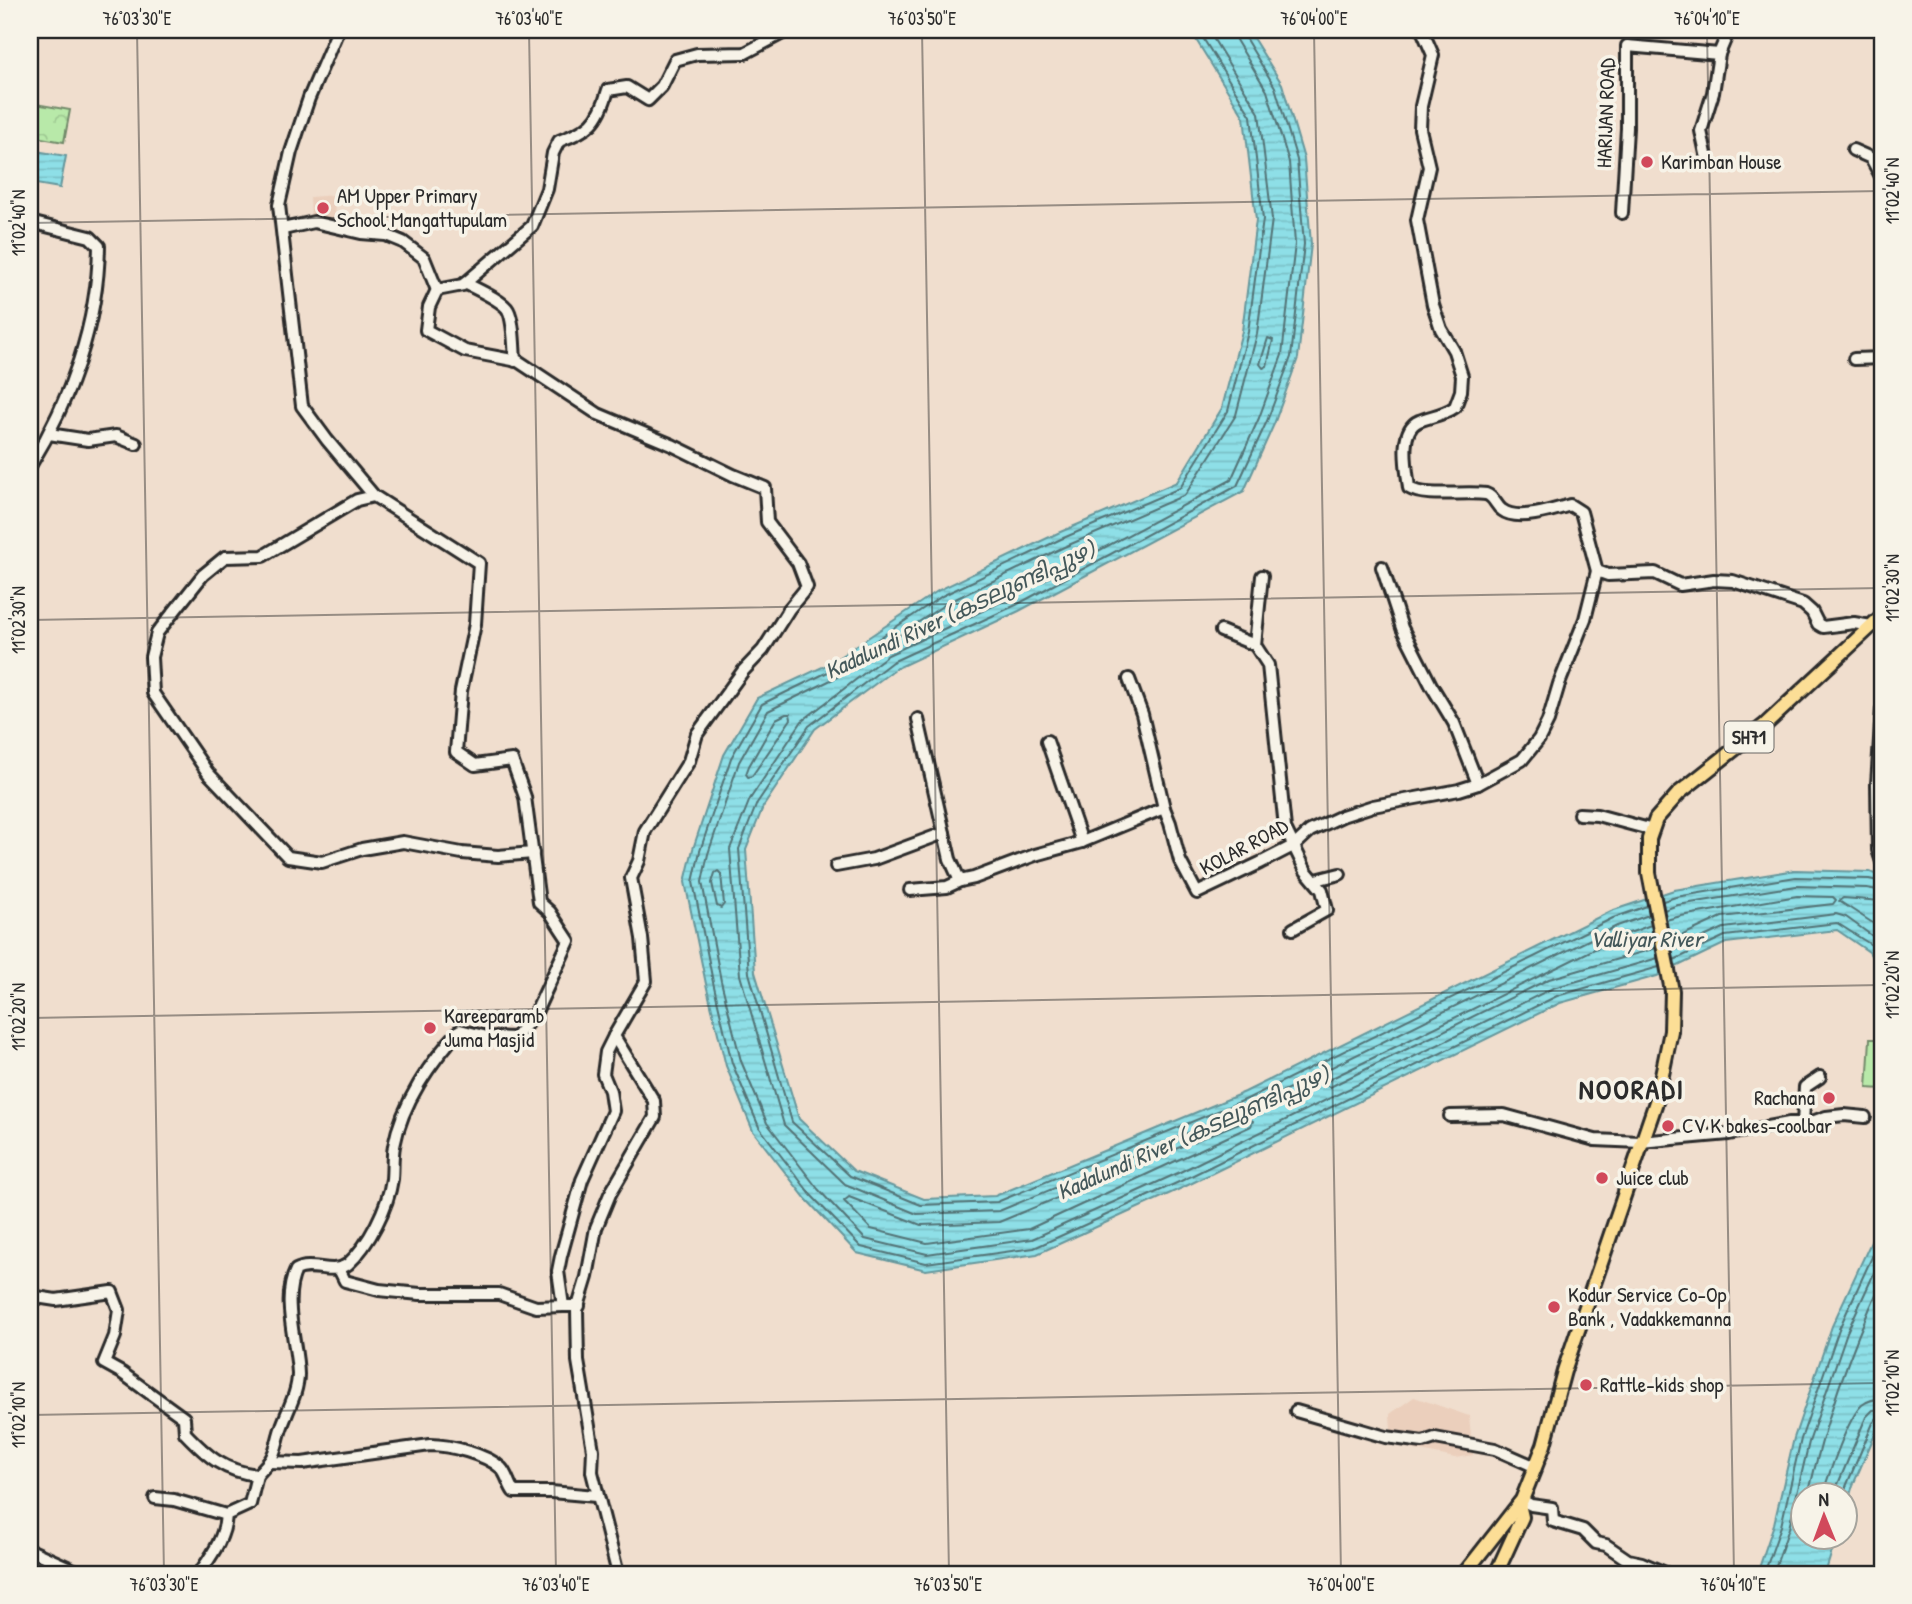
<svg xmlns="http://www.w3.org/2000/svg" width="1912" height="1604" font-family="'Patrick Hand','Noto Sans Malayalam',sans-serif">
<style>
.built{fill:#ebcfbc}
.park{fill:url(#park-crowns);stroke:#728a6a;stroke-width:2}
.garden{fill:#b8e9a9;stroke:#728a6a;stroke-width:2}
.water{fill:url(#water-rules);stroke:#66979c;stroke-width:2}
.lines{fill:none;stroke-linecap:round;stroke-linejoin:round}
.shore{stroke:#537376;stroke-width:2}
.minor-casing{stroke:#2b2b2b;stroke-width:16}
.major-casing{stroke:#2b2b2b;stroke-width:18}
.minor{stroke:#f7f3e8;stroke-width:10}
.major{stroke:#fcde96;stroke-width:12}
.ticks{fill:none;stroke:#2b2b2b;stroke-width:2;stroke-opacity:0.45}
.poi-dot{fill:#d1495b;stroke:#f7f3e8;stroke-width:2.5}
.labels{text-anchor:middle;stroke-width:7;stroke-linejoin:round;paint-order:stroke}
.shield{fill:#f7f3e8;stroke:#686764;stroke-width:2}
.shield-label{font-size:19px;font-weight:bold;fill:#2b2b2b}
.street-label{font-size:21px;fill:#2b2b2b;stroke:#f7f3e8}
.poi-label{font-size:21px;fill:#2b2b2b;stroke:#f7f3e8;text-anchor:start}
.water-label{font-size:23px;font-style:italic;fill:#44585a;stroke:#f7f3e8}
.district-label{font-size:28px;font-weight:bold;letter-spacing:2px;fill:#2b2b2b;stroke:#f7f3e8}
.neatline{fill:none;stroke:#2b2b2b;stroke-width:2.5}
.ticks-label{font-size:18px;text-anchor:middle;fill:#2b2b2b}
</style>
<defs>
<pattern id="park-crowns" width="20" height="18" patternUnits="userSpaceOnUse" patternTransform="scale(1.75)"><rect width="20" height="18" fill="#b8e9a9"/><path d="M2 6a3 3 0 1 1 6 0M12 15a3 3 0 1 1 6 0" fill="none" stroke="#9ec892"/></pattern>
<pattern id="water-rules" width="6" height="5" patternUnits="userSpaceOnUse" patternTransform="scale(1.75)"><rect width="6" height="5" fill="#8edfe7"/><path d="M0 2.5h6" fill="none" stroke="#7bc0c6"/></pattern>
</defs>
<rect width="100%" height="100%" fill="#f0dece"/>
<filter id="ink" filterUnits="userSpaceOnUse"><feTurbulence type="fractalNoise" baseFrequency=".0143" numOctaves="2"/><feDisplacementMap in="SourceGraphic" scale="14" xChannelSelector="R" yChannelSelector="G"/><feConvolveMatrix kernelMatrix="1 2 1 2 8 2 1 2 1" color-interpolation-filters="sRGB"/></filter>
<g filter="url(#ink)">
<g class="built">
<polygon points="334,195 335,219 311,220 310,197"/>
<polygon points="1414,1397 1469,1416 1473,1455 1455,1458 1392,1445 1390,1414"/>
</g>
<polygon class="park" points="30,103 70,110 64,142 30,136"/>
<polygon class="garden" points="1870,1039 1882,1039 1882,1089 1867,1088"/>
<g class="water">
<polygon points="1190,30 1248,30 1282,84 1304,159 1311,244 1298,358 1274,424 1244,491 1019,611 895,669 815,729 763,807 746,850 755,972 799,1119 854,1171 924,1199 995,1196 1245,1092 1611,911 1674,890 1795,870 1870,872 1882,876 1882,973 1869,952 1837,930 1726,943 1657,976 1560,1003 1184,1187 1037,1254 926,1270 857,1253 806,1199 753,1131 726,1066 706,984 685,882 693,849 724,755 757,698 829,664 939,590 1058,533 1177,482 1222,408 1242,331 1256,220 1244,117"/>
<polygon points="30,150 66,156 60,188 30,183"/>
<polygon points="1882,1212 1882,1418 1853,1485 1846,1508 1846,1496 1804,1496 1804,1538 1836,1538 1825,1574 1757,1574 1774,1524 1794,1438 1832,1326 1878,1227"/>
</g>
<g class="lines">
<g class="shore">
<polyline points="1198,30 1251,116 1263,219 1248,332 1228,411 1180,488 1061,539 942,596 832,670 762,704 731,758 700,851 693,882 713,982 732,1063 759,1127 811,1195 861,1247 926,1263 1034,1248 1181,1181 1557,996 1659,967"/>
<polyline points="1208,30 1259,113 1272,219 1257,334 1236,415 1185,495 1064,547 947,603 837,677 768,711 739,762 708,854 702,882 721,981 741,1061 767,1123 818,1189 865,1239 927,1254 1032,1239 1178,1173 1553,988 1658,958"/>
<polyline points="1234,30 1236,40 1267,91 1289,162 1295,244 1282,355 1259,418 1231,480 1012,597 888,655 802,721 750,799 730,849 740,975 784,1125 845,1184 917,1214 999,1211 1251,1107 1617,926 1649,915"/>
<polyline points="1243,30 1244,36 1275,87 1297,160 1304,244 1291,357 1267,421 1237,486 1016,605 892,662 809,726 757,803 739,849 749,973 792,1122 850,1176 921,1205 997,1202 1247,1099 1613,918 1647,906"/>
<polygon points="1268,338 1273,340 1267,366 1263,368 1260,364"/>
<polygon points="786,714 790,714 791,719 752,776 748,777 746,774 749,766 776,719"/>
<polygon points="718,871 721,874 724,904 721,908 717,906 712,883 715,873"/>
<polyline points="1663,901 1676,897 1796,877 1869,879 1882,882"/>
<polyline points="1882,901 1843,898 1839,901 1882,929"/>
<polyline points="1664,910 1678,905 1796,886 1867,888 1882,891"/>
<polyline points="1666,920 1681,916 1797,896 1833,897 1836,900 1833,904 1722,917 1670,941"/>
<polyline points="1651,925 1621,936 1326,1081 1325,1085 1330,1087 1549,979 1656,948"/>
<polyline points="1672,951 1724,928 1836,914 1846,917 1882,943"/>
<polyline points="1674,960 1725,936 1837,923 1873,946 1882,959"/>
<polygon points="1248,1119 1253,1121 1251,1126 1029,1229 927,1243 871,1229 844,1201 849,1197 921,1225 999,1222"/>
<path d="M1808 1496C1825 1421 1850 1350 1882 1281"/>
<path d="M1822 1496C1828 1477 1848 1417 1862 1405 1868 1400 1875 1399 1882 1398"/>
<polyline points="1833,1496 1866,1417 1873,1410 1882,1409"/>
<polyline points="1842,1496 1873,1423 1877,1418 1882,1418"/>
<polyline points="1764,1574 1781,1526 1801,1439 1839,1329 1882,1235"/>
<polyline points="1773,1574 1789,1528 1809,1442 1847,1332 1882,1256"/>
</g>
<defs>
<g id="minor">
<path d="M338 30 309 98 291 152 279 205 302 406 327 440 374 496 479 563 475 624 461 691 456 752 475 765 512 760 525 797 539 902 550 912 569 941 535 1014 515 1038 487 1037 460 1030C431 1061 402 1103 394 1146 392 1157 393 1168 392 1179 388 1207 369 1245 348 1264 333 1276 312 1261 296 1270 281 1300 297 1342 298 1374 298 1392 288 1409 282 1426 277 1439 277 1451 269 1462L302 1463 430 1445C449 1445 486 1454 501 1468 507 1474 509 1486 514 1492H551L596 1496"/>
<path d="M1422 30 1433 55 1421 106 1420 129 1429 167 1417 220 1433 305 1441 329 1454 351 1462 376 1461 391 1455 407C1444 415 1431 416 1419 421 1398 430 1407 470 1409 488 1425 498 1466 491 1486 494 1495 497 1495 505 1502 510 1517 522 1554 510 1570 505L1581 512 1597 571 1608 575 1655 573 1680 585 1714 580 1733 581 1803 604 1812 612 1818 624 1823 627 1854 623 1871 626"/>
<polyline points="1853,150 1871,158 1882,178"/>
<polyline points="1708,163 1701,131 1713,93 1719,54 1729,30"/>
<polyline points="1622,213 1627,128 1627,46 1719,54"/>
<path d="M30 222 90 237 99 246C98 324 70 401 30 466"/>
<polyline points="283,229 314,222 361,233 386,235 403,242 424,258 437,290"/>
<path d="M465 283C476 289 502 300 508 310 514 321 514 348 515 361"/>
<polyline points="437,290 429,307 426,330 465,351 518,361 598,414 672,445 733,475 765,488 767,522 798,563 807,587 789,609 763,650 743,671 697,734 689,761 645,831 639,861 631,878 642,938 646,981 614,1036 654,1101 655,1117 610,1194 596,1228 587,1277 577,1310 578,1361 593,1450 592,1472 618,1574"/>
<path d="M437 290 463 285 532 226 547 189 553 153 559 141C589 130 599 123 608 90L627 87 648 100 662 86 675 60 697 54 745 53 781 34 783 30"/>
<polyline points="1854,359 1882,358"/>
<polyline points="49,434 88,440 116,436 136,444"/>
<polyline points="374,496 357,500 263,556 225,557 203,575 157,633 151,657 153,693 208,773 288,857 322,862 362,849 403,842 462,853 498,856 533,853"/>
<polyline points="1382,567 1402,628 1431,685 1454,723 1478,784"/>
<polyline points="1221,631 1255,645 1268,665 1285,828 1306,871 1322,890 1327,910 1293,929"/>
<polyline points="1255,645 1262,576"/>
<polyline points="1129,679 1142,714 1164,808"/>
<polyline points="1882,709 1877,784 1882,784"/>
<polyline points="918,719 950,859 960,881 974,878 1035,855 1082,842 1164,808 1170,823 1180,861 1197,893 1260,863 1295,845 1310,831 1342,816 1373,806 1459,790 1478,784 1522,760 1539,739 1548,721 1559,684 1585,619 1597,571"/>
<polyline points="1047,741 1082,842"/>
<polyline points="1877,784 1878,850 1882,862"/>
<polyline points="1579,814 1597,815 1653,830"/>
<polyline points="836,866 874,859 944,833"/>
<polyline points="1316,880 1340,874"/>
<polyline points="910,890 947,887 960,881"/>
<polyline points="1450,1116 1504,1115 1595,1140 1640,1142 1729,1134 1789,1123 1809,1123 1826,1117 1844,1115 1865,1117"/>
<polyline points="1803,1123 1805,1087 1820,1077"/>
<polyline points="339,1269 345,1281 379,1290 420,1294 499,1294 536,1307 563,1306"/>
<path d="M30 1296 56 1300 112 1292 119 1310 115 1336 104 1363 122 1373 184 1418 185 1433C208 1457 224 1471 257 1475L269 1462"/>
<polyline points="579,1306 563,1306 558,1271 561,1256 582,1180 613,1111 610,1091 603,1074 606,1052 614,1036"/>
<polyline points="1296,1411 1386,1437 1423,1442 1435,1438 1495,1449 1536,1467"/>
<polyline points="155,1498 174,1500 226,1515"/>
<polyline points="1522,1500 1531,1505 1552,1508 1553,1521 1583,1530 1596,1543 1606,1545 1628,1560 1642,1563 1668,1574"/>
<polyline points="30,1550 83,1574"/>
<path d="M199 1574C211 1556 225 1538 226 1515L250 1504 257 1475"/>
</g>
<g id="major">
<polyline points="1464,1574 1522,1500 1544,1445 1564,1371 1657,1099 1671,1031 1672,991 1649,873 1649,839 1656,819 1679,793 1765,725 1882,616"/>
<polyline points="1496,1574 1522,1517 1519,1504"/>
</g>
</defs>
<use href="#minor" class="minor-casing"/>
<use href="#major" class="major-casing"/>
<use href="#minor" class="minor"/>
<use href="#major" class="major"/>
</g>
</g>
<path class="ticks" d="M137 30 164 1574M529 30 556 1574M922 30 949 1574M1314 30 1341 1574M1707 30 1734 1574M30 223 1882 191M30 620 1882 588M30 1018 1882 985M30 1415 1882 1383"/>
<g class="poi-dot">
<circle cx="1647" cy="162" r="7"/>
<circle cx="323" cy="208" r="7"/>
<circle cx="430" cy="1028" r="7"/>
<circle cx="1829" cy="1098" r="7"/>
<circle cx="1668" cy="1126" r="7"/>
<circle cx="1602" cy="1178" r="7"/>
<circle cx="1554" cy="1307" r="7"/>
<circle cx="1586" cy="1385" r="7"/>
</g>
<g class="labels">
<rect class="shield" x="1724.5" y="721.5" width="49" height="31" rx="5"/>
<g class="shield-label">
<text x="1749" y="744">SH71</text>
</g>
<g class="street-label">
<text transform="translate(1606 113) rotate(-88)" y="7">HARIJAN ROAD</text>
<text transform="translate(1244 847) rotate(-28)" y="7">KOLAR ROAD</text>
</g>
<g class="poi-label">
<text x="1661" y="169">Karimban House</text>
<text x="337" y="203">AM Upper Primary<tspan x="337" dy="24">School Mangattupulam</tspan></text>
<text x="444" y="1023">Kareeparamb<tspan x="444" dy="24">Juma Masjid</tspan></text>
<text x="1815" y="1105" text-anchor="end">Rachana</text>
<text x="1682" y="1133">CV K bakes-coolbar</text>
<text x="1616" y="1185">Juice club</text>
<text x="1568" y="1302">Kodur Service Co-Op<tspan x="1568" dy="24">Bank , Vadakkemanna</tspan></text>
<text x="1600" y="1392">Rattle-kids shop</text>
</g>
<g class="water-label">
<text transform="translate(960 610) rotate(-25)" y="8">Kadalundi River (കടലുണ്ടിപ്പുഴ)</text>
<text x="1646" y="947">Valliyar River</text>
<text transform="translate(1193 1133) rotate(-24)" y="8">Kadalundi River (കടലുണ്ടിപ്പുഴ)</text>
</g>
<g class="district-label">
<text x="1632" y="1099">NOORADI</text>
</g>
</g>
<rect width="1912" height="1604" fill="none" stroke="#f7f3e8" stroke-width="77"/>
<g transform="translate(1824 1516) rotate(359)"><circle r="33" fill="#f7f3e8" stroke="#a5a39c" stroke-width="2"/>
<path d="M0-5L12 26L0 18L-12 26Z" fill="#d1495b"/>
<text y="-10" font-size="19" font-weight="bold" text-anchor="middle" fill="#2b2b2b">N</text>
</g>
<rect x="38" y="38" width="1836" height="1528" class="neatline"/>
<g class="ticks-label">
<text x="137" y="25">76°03'30"E</text>
<text x="529" y="25">76°03'40"E</text>
<text x="922" y="25">76°03'50"E</text>
<text x="1314" y="25">76°04'00"E</text>
<text x="1707" y="25">76°04'10"E</text>
<text transform="translate(1893 191) rotate(-90)" y="6">11°02'40"N</text>
<text transform="translate(19 223) rotate(-90)" y="6">11°02'40"N</text>
<text transform="translate(1893 588) rotate(-90)" y="6">11°02'30"N</text>
<text transform="translate(19 620) rotate(-90)" y="6">11°02'30"N</text>
<text transform="translate(1893 985) rotate(-90)" y="6">11°02'20"N</text>
<text transform="translate(19 1017) rotate(-90)" y="6">11°02'20"N</text>
<text transform="translate(1893 1383) rotate(-90)" y="6">11°02'10"N</text>
<text transform="translate(19 1415) rotate(-90)" y="6">11°02'10"N</text>
<text x="164" y="1591">76°03'30"E</text>
<text x="556" y="1591">76°03'40"E</text>
<text x="948" y="1591">76°03'50"E</text>
<text x="1341" y="1591">76°04'00"E</text>
<text x="1733" y="1591">76°04'10"E</text>
</g>
</svg>
